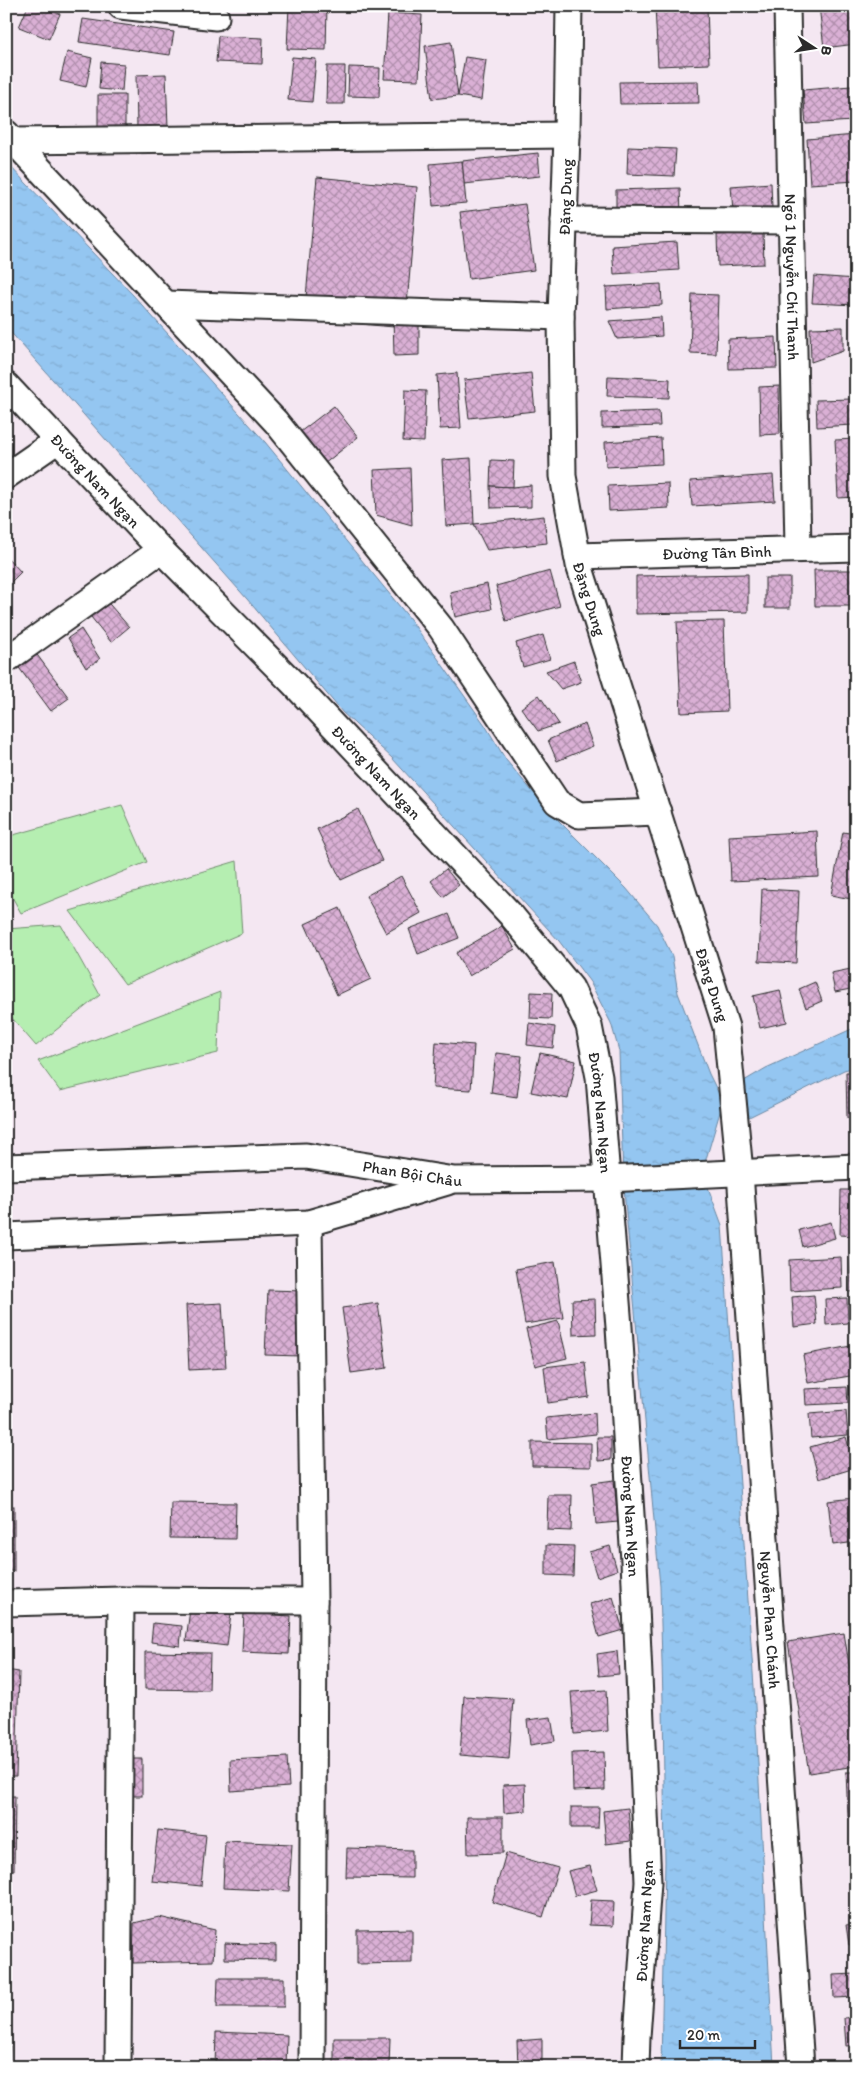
<svg xmlns="http://www.w3.org/2000/svg" width="862" height="2073" font-family="Itim,sans-serif">
<style>
.grass{fill:#b5eeb1;stroke:#708c6e}
.water{fill:url(#water-ripples);stroke:#6a88a2}
.building{fill:url(#building-cross-hatch);stroke:#2b2b2b}
.lines{fill:none;stroke-linecap:round;stroke-linejoin:round}
.minor-casing{stroke:#2b2b2b;stroke-width:29}
.minor{stroke:#fff;stroke-width:25}
.labels{text-anchor:middle;stroke-width:4;stroke-linejoin:round;paint-order:stroke}
.street-label{font-size:16px;fill:#2b2b2b;stroke:#fff}
</style>
<defs>
<pattern id="water-ripples" width="26" height="14" patternUnits="userSpaceOnUse" patternTransform="scale(1.25)"><rect width="26" height="14" fill="#94c6f1"/><path d="M2 4q2-2 4 0t4 0M15 11q2-2 4 0t4 0" fill="none" stroke="#80aacf"/></pattern>
<pattern id="building-cross-hatch" width="8" height="8" patternUnits="userSpaceOnUse" patternTransform="scale(1.25)"><rect width="8" height="8" fill="#dab0d5"/><path d="M0 0l8 8M0 8l8-8" fill="none" stroke="#b18fad"/></pattern>
</defs>
<rect width="100%" height="100%" fill="#f4e7f2"/>
<filter id="ink" filterUnits="userSpaceOnUse"><feTurbulence type="fractalNoise" baseFrequency=".02" numOctaves="2"/><feDisplacementMap in="SourceGraphic" scale="10" xChannelSelector="R" yChannelSelector="G"/><feConvolveMatrix kernelMatrix="1 2 1 2 8 2 1 2 1" color-interpolation-filters="sRGB"/></filter>
<g filter="url(#ink)">
<g class="grass">
<polygon points="122,805 147,862 21,913 6,886 6,837"/>
<polygon points="237,861 242,933 125,984 70,911"/>
<polygon points="61,925 100,995 36,1046 6,1011 6,929"/>
<polygon points="220,992 218,1053 60,1091 38,1061"/>
</g>
<g class="water">
<polygon points="6,162 133,295 265,442 410,619 485,725 506,760 548,810 626,888 657,925 672,956 678,993 709,1074 723,1102 706,1159 706,1182 722,1225 754,1687 774,2067 661,2067 665,1862 663,1701 660,1586 623,1179 619,1051 611,1023 590,982 559,941 392,758 343,713 247,599 6,327"/>
<polygon points="856,1027 856,1067 844,1070 749,1117 744,1081 766,1068"/>
</g>
<g class="building">
<polygon points="28,6 42,6 60,14 49,39 19,27"/>
<polygon points="289,6 327,6 326,50 287,49"/>
<polygon points="655,6 707,6 709,64 658,66"/>
<polygon points="819,6 856,6 856,44 824,48"/>
<polygon points="388,13 422,15 419,80 384,79"/>
<polygon points="83,19 174,32 170,55 79,42"/>
<polygon points="218,36 263,38 262,64 216,62"/>
<polygon points="451,42 458,96 432,99 425,46"/>
<polygon points="67,52 92,58 86,87 60,81"/>
<polygon points="292,57 316,59 312,102 288,100"/>
<polygon points="465,57 486,60 481,100 458,96"/>
<polygon points="101,62 124,64 122,91 99,89"/>
<polygon points="327,66 345,66 344,104 326,104"/>
<polygon points="349,67 380,68 379,97 348,96"/>
<polygon points="166,74 168,127 137,128 136,75"/>
<polygon points="698,81 699,103 620,104 619,82"/>
<polygon points="851,86 853,121 806,124 803,90"/>
<rect x="98" y="95" width="27" height="40"/>
<polygon points="856,135 856,181 810,184 807,139"/>
<polygon points="628,147 676,149 674,176 627,174"/>
<polygon points="538,153 540,176 464,184 462,161"/>
<polygon points="462,161 466,203 433,206 430,164"/>
<polygon points="317,177 417,187 405,328 304,319"/>
<polygon points="771,183 772,208 733,211 731,186"/>
<polygon points="680,188 681,214 616,215 616,190"/>
<polygon points="525,204 534,270 469,279 460,212"/>
<polygon points="763,233 764,264 718,266 717,235"/>
<polygon points="677,242 679,270 614,274 612,246"/>
<polygon points="814,276 856,279 856,305 812,303"/>
<polygon points="661,284 662,305 607,309 606,287"/>
<polygon points="692,294 718,295 716,354 690,353"/>
<polygon points="419,315 419,355 394,356 393,316"/>
<polygon points="661,317 662,336 617,339 609,321"/>
<polygon points="843,327 843,351 811,362 810,328"/>
<polygon points="776,337 777,368 729,369 728,339"/>
<polygon points="457,373 461,428 440,429 437,375"/>
<polygon points="531,373 535,411 469,418 464,380"/>
<polygon points="608,376 670,379 669,398 607,396"/>
<polygon points="779,386 780,434 760,435 759,387"/>
<polygon points="405,390 426,391 424,442 403,441"/>
<polygon points="852,399 853,425 817,427 816,400"/>
<polygon points="334,406 358,437 324,464 300,432"/>
<polygon points="659,411 660,426 602,428 602,413"/>
<polygon points="661,438 662,464 606,467 605,442"/>
<polygon points="856,439 856,497 838,498 835,440"/>
<polygon points="471,458 474,524 446,526 442,460"/>
<polygon points="491,460 514,461 513,487 490,486"/>
<polygon points="410,468 412,525 376,515 374,470"/>
<polygon points="773,475 775,501 692,506 690,481"/>
<polygon points="668,483 669,508 609,511 608,486"/>
<polygon points="531,485 531,507 491,508 490,486 513,487"/>
<polygon points="544,516 547,543 487,550 474,524"/>
<polygon points="6,556 21,572 7,586 6,585"/>
<polygon points="814,570 856,570 856,606 815,606"/>
<polygon points="550,571 560,606 506,621 496,586"/>
<polygon points="748,574 748,612 636,614 636,576"/>
<rect x="765" y="578" width="25" height="30"/>
<polygon points="487,584 492,609 455,617 450,592"/>
<polygon points="104,598 129,627 111,642 87,612"/>
<polygon points="724,621 727,711 681,713 677,622"/>
<polygon points="81,629 100,659 86,668 68,638"/>
<polygon points="543,635 550,659 523,667 516,643"/>
<polygon points="32,648 69,698 51,711 14,661"/>
<polygon points="574,661 581,682 561,689 546,671"/>
<polygon points="539,695 559,724 538,731 521,708"/>
<polygon points="585,724 593,746 557,761 548,740"/>
<polygon points="358,809 382,861 341,880 317,829"/>
<polygon points="817,831 819,877 731,881 729,836"/>
<polygon points="843,832 856,834 856,900 831,895"/>
<polygon points="446,869 459,885 443,897 431,881"/>
<polygon points="401,876 421,913 386,933 366,896"/>
<polygon points="762,889 799,891 796,963 759,961"/>
<polygon points="340,908 371,979 337,995 305,924"/>
<polygon points="449,914 459,938 418,954 409,929"/>
<polygon points="502,926 515,949 469,976 456,953"/>
<polygon points="856,968 856,988 835,992 831,973"/>
<polygon points="815,982 822,1001 806,1008 799,989"/>
<polygon points="780,990 787,1022 760,1028 753,996"/>
<polygon points="531,992 552,993 551,1019 530,1018"/>
<polygon points="529,1023 555,1027 553,1048 527,1045"/>
<polygon points="436,1042 474,1045 471,1090 433,1088"/>
<polygon points="496,1053 522,1056 517,1097 491,1093"/>
<polygon points="540,1053 576,1061 568,1099 531,1092"/>
<polygon points="846,1072 856,1072 856,1118 847,1118"/>
<polygon points="841,1190 856,1190 856,1236 840,1235"/>
<polygon points="831,1222 835,1238 803,1247 799,1230"/>
<polygon points="852,1241 856,1241 856,1292 850,1292"/>
<polygon points="841,1257 842,1288 790,1291 789,1260"/>
<polygon points="555,1262 563,1318 525,1324 516,1269"/>
<polygon points="268,1290 304,1291 301,1356 265,1355"/>
<polygon points="814,1295 817,1324 794,1327 792,1297"/>
<polygon points="847,1298 848,1323 826,1325 825,1299"/>
<polygon points="595,1299 596,1334 573,1335 572,1300"/>
<polygon points="222,1303 226,1368 189,1370 186,1305"/>
<polygon points="378,1303 387,1368 351,1373 342,1308"/>
<polygon points="558,1321 567,1358 535,1366 526,1329"/>
<polygon points="856,1345 856,1375 808,1383 803,1355"/>
<polygon points="585,1362 589,1397 548,1403 544,1367"/>
<polygon points="847,1387 848,1403 806,1405 805,1389"/>
<polygon points="846,1411 848,1435 811,1438 809,1414"/>
<polygon points="595,1413 596,1434 548,1439 546,1418"/>
<polygon points="856,1436 856,1467 849,1437"/>
<polygon points="597,1437 611,1437 611,1460 598,1461"/>
<polygon points="846,1437 855,1468 819,1479 810,1447"/>
<polygon points="532,1442 591,1443 591,1467 532,1466"/>
<polygon points="614,1480 618,1522 596,1524 592,1483"/>
<polygon points="548,1495 572,1495 571,1531 547,1530"/>
<polygon points="854,1498 856,1542 833,1545 828,1501"/>
<polygon points="171,1502 236,1503 235,1539 170,1538"/>
<rect x="6" y="1506" width="8" height="65"/>
<polygon points="546,1545 574,1546 573,1576 546,1575"/>
<polygon points="610,1546 617,1570 597,1577 589,1552"/>
<polygon points="613,1597 623,1630 599,1637 590,1604"/>
<polygon points="190,1609 231,1614 227,1646 186,1641"/>
<polygon points="244,1613 291,1616 289,1654 242,1652"/>
<polygon points="153,1623 182,1626 180,1646 151,1642"/>
<polygon points="844,1633 856,1707 856,1766 809,1773 788,1642"/>
<polygon points="617,1651 619,1674 599,1676 597,1654"/>
<polygon points="145,1652 210,1653 209,1690 145,1689"/>
<polygon points="6,1670 19,1672 16,1776 6,1776"/>
<polygon points="606,1690 608,1731 574,1734 571,1692"/>
<polygon points="464,1696 513,1699 509,1759 460,1755"/>
<polygon points="551,1717 555,1741 530,1745 527,1720"/>
<polygon points="604,1752 605,1790 573,1791 572,1753"/>
<polygon points="287,1757 289,1787 231,1791 230,1760"/>
<rect x="128" y="1759" width="14" height="37"/>
<polygon points="846,1772 856,1772 856,1817 848,1817"/>
<polygon points="525,1784 526,1811 504,1813 503,1785"/>
<polygon points="6,1796 15,1796 14,1870 6,1869"/>
<polygon points="571,1807 599,1807 598,1828 571,1828"/>
<polygon points="628,1808 631,1841 606,1844 603,1811"/>
<polygon points="467,1817 503,1817 503,1853 468,1854"/>
<polygon points="158,1830 206,1835 201,1886 152,1881"/>
<polygon points="225,1841 292,1844 289,1891 223,1888"/>
<polygon points="347,1848 412,1850 412,1878 346,1877"/>
<polygon points="506,1853 558,1868 543,1917 492,1902"/>
<polygon points="590,1866 597,1890 575,1896 568,1871"/>
<polygon points="591,1900 614,1901 613,1926 589,1925"/>
<polygon points="159,1917 215,1930 213,1961 133,1963 134,1923"/>
<polygon points="6,1920 9,1920 10,1957 6,1957"/>
<polygon points="856,1924 856,1944 849,1945 846,1925"/>
<polygon points="412,1929 412,1963 357,1964 357,1930"/>
<polygon points="225,1943 276,1945 276,1960 225,1959"/>
<polygon points="856,1974 856,1997 834,1998 833,1975"/>
<polygon points="218,1978 284,1978 284,2007 217,2007"/>
<polygon points="856,2017 856,2045 846,2046 844,2018"/>
<polygon points="216,2032 287,2035 286,2067 215,2067"/>
<polygon points="334,2038 390,2038 389,2067 334,2067"/>
<polygon points="542,2039 542,2067 518,2067 517,2041"/>
<polygon points="6,2046 10,2046 9,2067 6,2067"/>
</g>
<g class="lines">
<defs>
<g id="minor">
<polyline points="121,6 216,17"/>
<path id="s1" d="M569 6 567 135 561 317 563 476 579 565 726 1027 740 1172 801 2067"/>
<path id="s2" d="M787 6 798 548"/>
<polyline points="6,133 276,422 441,628 557,802 579,815 658,812"/>
<polyline points="14,141 567,135"/>
<polyline points="564,220 791,221"/>
<polyline points="166,304 561,317"/>
<path id="s3" d="M6 385 161 550 294 684 511 915 571 988 589 1026 599 1077 619 1327 634 1561 648 1882 637 2037 636 2067"/>
<polyline points="6,476 58,440"/>
<path id="s4" d="M577 556 856 548"/>
<polyline points="6,660 161,550"/>
<path id="s5" d="M6 1167 306 1156 454 1180 607 1179 856 1167"/>
<polyline points="309,1223 314,1601 312,2067"/>
<polyline points="6,1236 309,1223 447,1182"/>
<polyline points="6,1603 121,1600 314,1601"/>
<polyline points="118,2067 121,1600"/>
</g>
</defs>
<use href="#minor" class="minor-casing"/>
<use href="#minor" class="minor"/>
</g>
</g>
<g class="labels">
<g class="street-label">
<text transform="translate(565 197) rotate(-88)" y="6">Đặng Dung</text>
<text dy="6" stroke="none"><textPath href="#s2" startOffset="271">Ngõ 1 Nguyễn Chí Thanh</textPath></text>
<text dy="6" stroke="none"><textPath href="#s3" startOffset="131">Đường Nam Ngạn</textPath></text>
<text dy="6" stroke="none"><textPath href="#s4" startOffset="140">Đường Tân Bình</textPath></text>
<text dy="6" stroke="none"><textPath href="#s1" startOffset="596">Đặng Dung</textPath></text>
<text dy="6" stroke="none"><textPath href="#s3" startOffset="536">Đường Nam Ngạn</textPath></text>
<text dy="6" stroke="none"><textPath href="#s1" startOffset="1001">Đặng Dung</textPath></text>
<text dy="6" stroke="none"><textPath href="#s3" startOffset="956">Đường Nam Ngạn</textPath></text>
<text dy="6" stroke="none"><textPath href="#s5" startOffset="408">Phan Bội Châu</textPath></text>
<text dy="6" stroke="none"><textPath href="#s3" startOffset="1361">Đường Nam Ngạn</textPath></text>
<text dy="6" stroke="none"><textPath href="#s1" startOffset="1640">Nguyễn Phan Chánh</textPath></text>
<text transform="translate(644 1921) rotate(-87)" y="6">Đường Nam Ngạn</text>
</g>
</g>
<rect width="862" height="2073" fill="none" stroke="#fff" stroke-width="25"/>
<rect x="12" y="12" width="837" height="2048" fill="none" stroke="#2b2b2b" stroke-width="2" filter="url(#ink)"/>
<g transform="translate(814 48) rotate(102)" stroke="#ffffff" stroke-width="4" paint-order="stroke">
<path d="M0-4L9 19L0 12L-9 19Z" fill="#2b2b2b"/>
<text y="-8" font-size="14" font-weight="bold" text-anchor="middle" fill="#2b2b2b">B</text>
</g>
<path d="M680 2040v8h75v-8" fill="none" stroke="#2b2b2b" stroke-width="2.5"/>
<text x="687" y="2040" font-size="15" fill="#2b2b2b" stroke="#ffffff" stroke-width="4" paint-order="stroke">20 m</text>
</svg>
